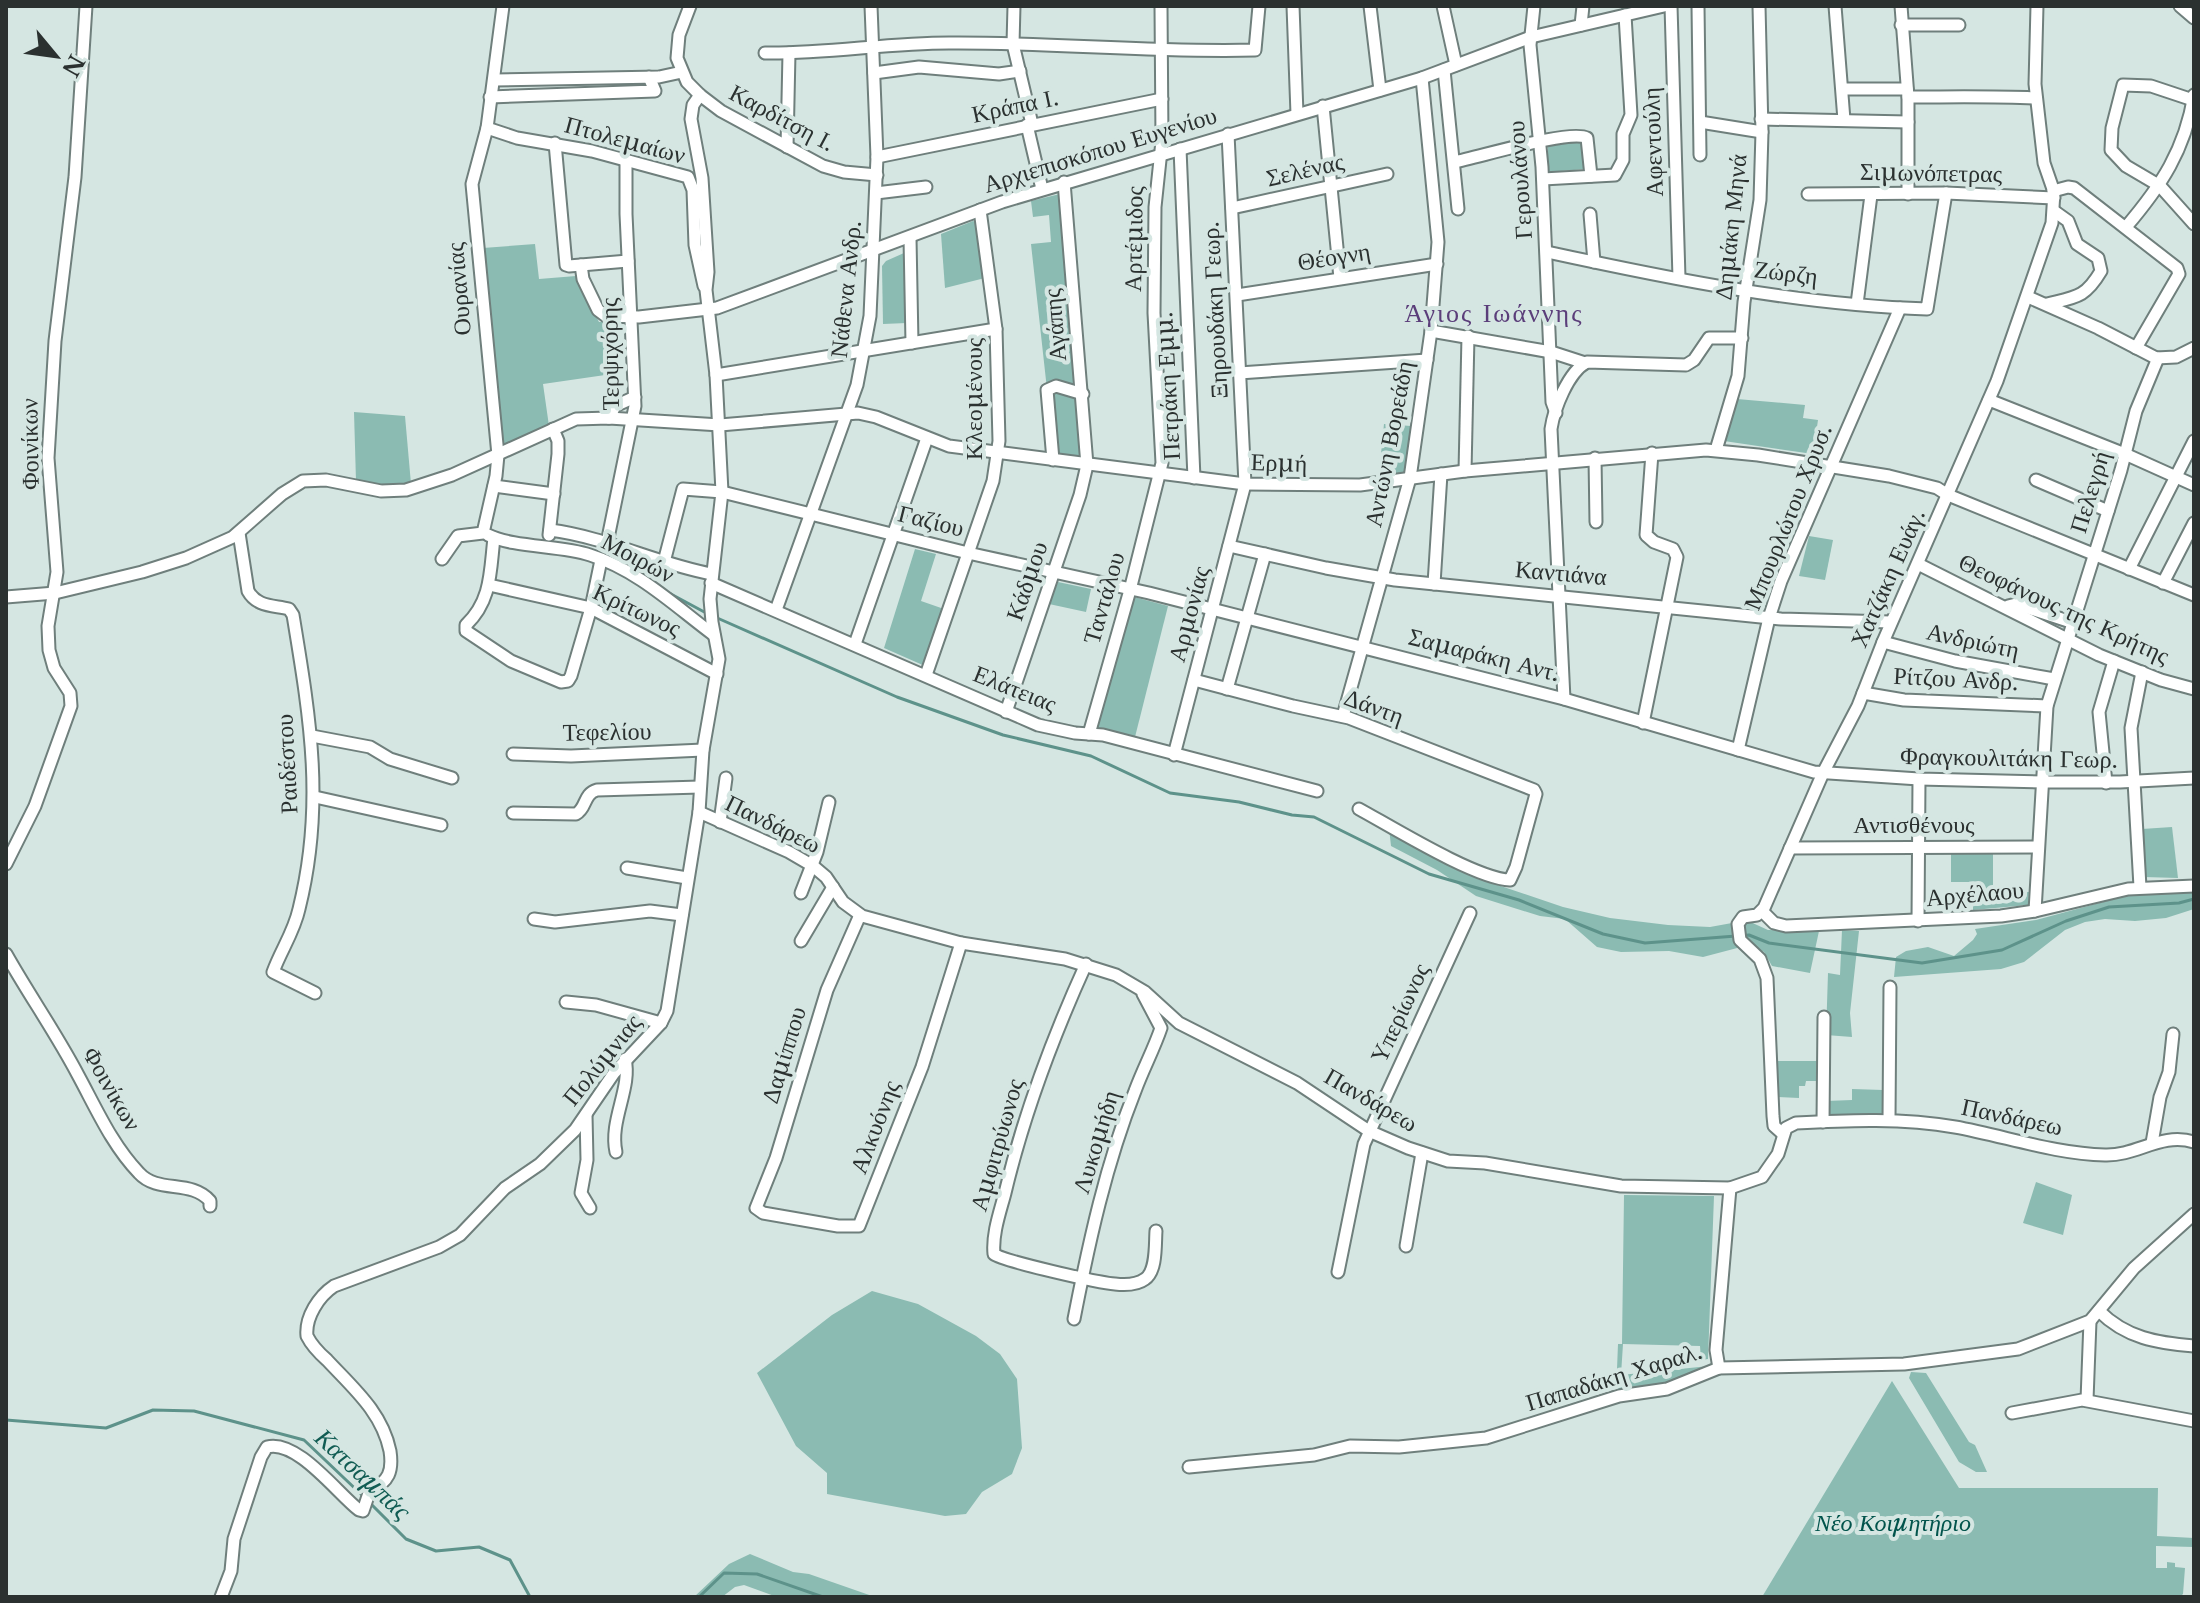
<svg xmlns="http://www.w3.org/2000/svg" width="2200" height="1603" font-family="'Libre Baskerville',serif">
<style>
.green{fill:#8bbbb2}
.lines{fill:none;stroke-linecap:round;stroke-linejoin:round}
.stream{stroke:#5d928a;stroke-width:3}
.minor-casing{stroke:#6f7f7c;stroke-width:15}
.minor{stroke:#fff;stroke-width:11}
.labels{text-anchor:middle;stroke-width:8;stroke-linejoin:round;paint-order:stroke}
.street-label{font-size:24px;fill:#2b3130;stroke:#d5e6e2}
.park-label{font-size:24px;font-style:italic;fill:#02544c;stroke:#d5e6e2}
.neighbourhood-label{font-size:26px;letter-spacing:2px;fill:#5b3e7a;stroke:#d5e6e2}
.water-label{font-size:26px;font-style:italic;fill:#115c53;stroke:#d5e6e2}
</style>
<rect width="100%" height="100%" fill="#d5e6e2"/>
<g class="green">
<polygon points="1581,142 1584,145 1587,169 1548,172 1548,143"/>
<polygon points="1060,194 1083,456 1054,453 1031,244 1051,242 1049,215 1033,217 1031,201"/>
<polygon points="973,221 976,222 985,278 945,288 941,234"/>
<polygon points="535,244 539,279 576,276 599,322 608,322 612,374 543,384 549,426 504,446 497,399 483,248"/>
<polygon points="904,253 907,323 883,324 882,266 886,261"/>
<polygon points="1737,399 1805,405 1803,418 1818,420 1813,454 1724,441"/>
<polygon points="354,412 405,416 411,484 401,487 356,481"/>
<polygon points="1384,424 1411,426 1404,473 1379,474"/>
<polygon points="1809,536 1833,540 1825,580 1799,576"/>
<polygon points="915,549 936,554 921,601 944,609 925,666 884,648"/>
<polygon points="1058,582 1091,589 1086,612 1049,604"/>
<polygon points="1134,597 1168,606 1135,737 1101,730 1095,725"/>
<polygon points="2172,827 2178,878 2144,877 2142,829"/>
<polygon points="1389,828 1474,877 1563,907 1610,918 1668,925 1710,927 1732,923 1733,936 1741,947 1703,957 1669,951 1621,952 1597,947 1565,919 1540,916 1476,896 1437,870 1391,846"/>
<polygon points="1993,853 1993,891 2029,892 2028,905 1973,910 1973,882 1951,882 1951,854"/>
<polygon points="2194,890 2194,909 2166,918 2135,921 2105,919 2085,922 2065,930 2024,962 2001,969 1894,977 1896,957 1906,951 1928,947 1954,956 1973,940 1977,934 1975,929 2036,920 2129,895"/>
<polygon points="1746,920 1768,930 1819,931 1810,973 1772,966 1764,952 1745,941 1742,922"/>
<polygon points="1842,930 1859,931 1850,1013 1852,1037 1826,1035 1828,973 1840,975"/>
<polygon points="1777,1061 1820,1061 1820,1081 1806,1081 1805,1086 1799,1086 1799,1098 1776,1097"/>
<polygon points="1852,1089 1883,1090 1883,1116 1826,1118 1826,1101 1852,1100"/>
<polygon points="2036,1182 2072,1195 2063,1235 2023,1223"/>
<polygon points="1624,1195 1714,1196 1708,1359 1701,1360 1700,1346 1623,1344 1621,1375 1709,1366 1653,1390 1616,1394 1618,1344 1622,1344"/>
<polygon points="872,1291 918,1304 976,1336 1000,1354 1017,1379 1022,1448 1012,1474 982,1492 966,1514 945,1516 827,1494 827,1473 796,1446 757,1373 832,1315"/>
<polygon points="1911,1372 1926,1373 1969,1442 1975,1445 1987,1472 1976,1472 1959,1462 1909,1378"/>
<polygon points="1892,1381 1959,1488 2158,1488 2157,1536 2194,1538 2194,1547 2156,1546 2156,1568 2167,1568 2167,1562 2175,1563 2175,1567 2185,1568 2183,1594 2180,1597 1762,1597"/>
<polygon points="750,1554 793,1572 809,1574 875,1597 777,1597 744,1585 735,1587 722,1597 694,1597 729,1564"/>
</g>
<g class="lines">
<g class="stream">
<polyline points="669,593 708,614"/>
<polyline points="715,617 897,697 1003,735 1091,756 1170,793 1239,802 1292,815 1314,817 1429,874 1519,900 1603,934 1645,943 1749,935 1769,943 1922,963 2002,950 2066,921 2109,907 2179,903 2194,899"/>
<polyline points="6,1420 106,1428 153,1410 194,1411 304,1440 364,1497"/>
<polyline points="369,1502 406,1539 436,1551 479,1547 510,1560 530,1597"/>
<polyline points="699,1597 724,1573 757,1574 823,1597"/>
</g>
<defs>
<g id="minor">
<polyline points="690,6 679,35 677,58 687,82 700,95 721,111 823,166 844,172 877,175"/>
<polyline points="1014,6 1013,44 1032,124"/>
<polyline points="1293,6 1297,114"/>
<polyline points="1370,6 1380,90"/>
<polyline points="1443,6 1456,65"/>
<polyline points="1534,6 1530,45 1542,167 1552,402 1556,413"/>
<polyline points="1671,6 1679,278"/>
<polyline points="1698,6 1700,155"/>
<polyline points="1835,6 1844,120"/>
<polyline points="1901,6 1908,97 1908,194"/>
<polyline points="2180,6 2194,18"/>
<polyline points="1581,25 1583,6"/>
<polyline points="1901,25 1959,25"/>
<path d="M765 53C826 54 887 43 949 43 1051 42 1153 53 1255 50L1259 6"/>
<polyline points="1444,70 1458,209"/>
<polyline points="874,73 919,67 999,74 1020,71"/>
<polyline points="494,80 659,77 682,72"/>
<polyline points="1843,89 1907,89"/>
<polyline points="490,97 655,91 649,77"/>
<path d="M1908 97C1950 97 1993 96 2036 98"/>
<polyline points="2193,100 2151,86 2123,85 2112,128 2111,150 2126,166 2160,186 2194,224"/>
<polyline points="1323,106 1340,278"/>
<polyline points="1761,119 1908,122"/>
<polyline points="1700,122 1762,132"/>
<polyline points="1027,125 1042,189"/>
<polyline points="487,128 517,138 592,151 688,177 693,190 695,245 704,286"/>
<polyline points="555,143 566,265 569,266 628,261"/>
<polyline points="787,147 789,53"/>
<polyline points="1180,149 1194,478"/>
<polyline points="877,157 1162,99"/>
<path d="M1454 162C1480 157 1570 129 1587 138L1591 176"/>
<polyline points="1543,179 1615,175 1623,160 1623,134 1631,115 1625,15"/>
<polyline points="2053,191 2068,187 2074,188 2177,268 2179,274 2136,348"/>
<polyline points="876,193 926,187"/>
<polyline points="1808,194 1946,193 2054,198"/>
<polyline points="1232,208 1387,174"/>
<polyline points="1590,214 1594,262"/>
<path d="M2126 227C2161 186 2185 150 2194 95"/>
<polyline points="910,238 912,343"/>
<path d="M1547 252C1671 279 1800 305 1927 309L1946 193"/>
<polyline points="581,265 583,279 598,310 606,316 639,317 717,308 1002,202 1422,78 1531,37 1664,6"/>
<polyline points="1237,295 1437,264"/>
<polyline points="2028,297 2098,328 2156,358 2176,357 2194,348"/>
<polyline points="1857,304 1871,195"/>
<path d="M2047 304C2076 297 2085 298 2101 271L2098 258 2077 244 2068 221 2054 211"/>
<polyline points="1431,331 1551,352 1585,363"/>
<polyline points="1239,373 1427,360"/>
<polyline points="716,375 996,329"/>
<polyline points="1989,400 2125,454 2194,485"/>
<polyline points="609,418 615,406 635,397"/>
<polyline points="1716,450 1738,376 1744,302 1760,200 1762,132 1759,6"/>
<polyline points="1595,458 1596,522"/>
<polyline points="1053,460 1047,390 1056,386 1083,394"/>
<polyline points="1465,471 1468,336"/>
<polyline points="2036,480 2108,511"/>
<polyline points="494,486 554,494"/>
<path d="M550 530C606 537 657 564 712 574"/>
<path d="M239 533 248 591C257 607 273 605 289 609L293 615C310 718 325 805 299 909 294 932 281 950 273 972L315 993"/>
<path d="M488 535C515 548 560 545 590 555 638 570 675 606 714 635"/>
<polyline points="549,535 558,454 558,441 553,429"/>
<path d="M494 538C490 571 492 600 466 625V631L511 661 561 682 568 681 571 676 591 608 601 560"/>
<polyline points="607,543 635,406 626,214 626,161"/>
<polyline points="1229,546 1326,568 1395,580 1781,619 1891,622"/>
<polyline points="442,559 458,536 483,533 496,476 498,455 472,184 487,128 503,6"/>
<polyline points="664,562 683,489 722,492 968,553 1149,593 1564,699 1814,772 1919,779 2043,782 2120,782 2194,778"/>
<polyline points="1918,564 2099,655 2161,680 2194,689"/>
<polyline points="2129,569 2194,441"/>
<polyline points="711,583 1038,725 1075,733 1103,735 1317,791"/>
<polyline points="2163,583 2194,523"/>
<polyline points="1434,584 1441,474"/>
<polyline points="489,585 591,608 717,674"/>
<polyline points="6,597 55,593 142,572 186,558 233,537 282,494 303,481 326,480 381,491 406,490 452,475 576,419 609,418 720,425 858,413 876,417 949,446 1245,484 1360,485 1465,471 1706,450 1758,455 1889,476 1937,488 1948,495 2194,595"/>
<polyline points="2008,606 2016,604 2071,622"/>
<polyline points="776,610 857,385 870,316 877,157 871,6"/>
<polyline points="1883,642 1955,661 2054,679"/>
<polyline points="855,644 927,438"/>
<polyline points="926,675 993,481 999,441 996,329 980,210"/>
<path d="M1194 680 1293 706 1349 718 1534 790 1536 794 1516 867 1510 880C1476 879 1392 827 1359 809"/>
<polyline points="1227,689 1265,554"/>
<polyline points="1863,693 1904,700 2047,706"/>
<path d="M1564 699 1551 429C1554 409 1568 372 1587 362L1686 365 1694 360 1709 338H1742"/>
<polyline points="1006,712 1080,495 1087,465 1064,182"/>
<polyline points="1343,716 1410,478 1431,331 1438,242 1422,78"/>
<polyline points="1643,723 1677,557 1673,549 1654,542 1646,535 1652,453"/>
<polyline points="1089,734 1130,590 1162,463 1154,313 1155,207 1162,141 1161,6"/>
<polyline points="312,736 370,747 390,759 452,778"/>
<polyline points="1738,750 1769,618 1781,581 1900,308"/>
<polyline points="513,754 571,756 703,750"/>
<polyline points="1174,755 1245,484 1228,134"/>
<polyline points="2106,783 2099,712 2114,661"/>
<polyline points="315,797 441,825"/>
<path d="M699 812 789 852 813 866 826 877 843 902 862 916 961 943 1065 959 1116 975 1145 992 1179 1023 1297 1083 1369 1131 1408 1148 1448 1161 1485 1163 1621 1186 1730 1188 1762 1177 1778 1154 1786 1128 1796 1123C1849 1120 1903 1118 1955 1127 2005 1136 2055 1154 2105 1155 2137 1156 2161 1132 2194 1142"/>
<path d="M513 813 576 814C587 808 583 794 597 790L700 787"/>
<polyline points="720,822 726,778"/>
<polyline points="1790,848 2038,847"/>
<polyline points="6,864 35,806 71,706 70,693 54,668 49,650 48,626 57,572 48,458 55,341 75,177 86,6"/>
<polyline points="627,868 687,878"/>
<polyline points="2140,887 2131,728 2142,672"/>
<polyline points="801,893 817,852 829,802"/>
<polyline points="1762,911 1774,923 1786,926 2001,916 2035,911 2128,889 2194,886"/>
<polyline points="2035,911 2047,706 2121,470 2136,411 2158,358"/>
<polyline points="860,915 827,990 776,1158 756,1208 763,1213 838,1226 859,1226 922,1067 961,943"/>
<polyline points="534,919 555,922 650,911 682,915"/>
<polyline points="1918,921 1919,779"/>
<polyline points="801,941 833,887"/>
<path d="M6 954C29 995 56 1033 78 1075 96 1108 112 1145 139 1173 158 1194 191 1179 210 1201V1206"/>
<path d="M1086 964C1052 1039 1024 1113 1005 1193 1000 1212 992 1234 994 1254 1003 1261 1099 1283 1115 1284 1124 1285 1137 1285 1145 1279 1157 1271 1155 1244 1156 1231"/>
<polyline points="566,1002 596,1005 661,1023"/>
<polyline points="586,1115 587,1160 581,1193 590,1208"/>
<polyline points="1889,1120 1890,987"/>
<polyline points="1823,1122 1824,1017"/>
<polyline points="1783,1134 1774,1126 1773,1116 1767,978 1760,959 1740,940 1738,924 1743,917 1757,915 1764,908 1823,773 1858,706 1883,642 1997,381 2052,223 2054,192 2044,163 2035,84 2037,6"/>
<polyline points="2152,1143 2160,1097 2169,1072 2173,1034"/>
<path d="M616 1152C609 1120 632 1088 625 1059"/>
<polyline points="1406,1246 1422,1153"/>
<polyline points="1338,1272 1364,1144 1470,913"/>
<path d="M2099 1311C2126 1338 2157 1343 2194 1346"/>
<path d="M1074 1319C1089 1242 1106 1164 1135 1091 1143 1069 1154 1049 1161 1028L1143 994"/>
<polyline points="1719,1368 1716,1350 1730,1188"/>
<polyline points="2087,1400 2090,1321"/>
<polyline points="2012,1413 2082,1400 2194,1421"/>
<polyline points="1189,1467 1314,1455 1350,1446 1399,1447 1486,1438 1619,1396 1667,1389 1719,1368 1904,1364 2018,1349 2090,1321 2134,1268 2194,1214"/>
<path d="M221 1597 231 1571 234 1539 261 1457 267 1447C297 1439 337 1493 359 1510L363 1511 370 1490C389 1482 393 1471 390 1451 382 1412 353 1388 327 1360 319 1353 312 1346 307 1336 305 1317 319 1296 334 1286L439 1247 460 1235 505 1188 540 1164 575 1130 614 1073 661 1023 667 1011 699 812 703 750 719 659 712 622 710 599 722 492 716 375 706 290 708 272 702 178 691 119 693 105 700 95"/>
</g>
</defs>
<use href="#minor" class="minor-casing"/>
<use href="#minor" class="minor"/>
</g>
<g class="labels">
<g class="street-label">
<text transform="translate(1015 106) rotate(-12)" y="8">Κράπα Ι.</text>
<text transform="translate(782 118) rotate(28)" y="8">Καρδίτση Ι.</text>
<text transform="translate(625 140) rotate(15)" y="8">Πτολεμαίων</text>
<text transform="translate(1653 142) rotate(-92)" y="8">Αφεντούλη</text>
<text transform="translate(1100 150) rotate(-17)" y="8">Αρχιεπισκόπου Ευγενίου</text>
<text transform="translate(1305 170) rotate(-13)" y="8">Σελένας</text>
<text transform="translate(1931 173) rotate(1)" y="8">Σιμωνόπετρας</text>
<text transform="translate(1520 180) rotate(-94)" y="8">Γερουλάνου</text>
<text transform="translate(1731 227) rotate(-84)" y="8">Δημάκη Μηνά</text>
<text transform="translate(1134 239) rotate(-89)" y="8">Αρτέμιδος</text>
<text transform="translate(1334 257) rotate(-9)" y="8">Θέογνη</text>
<text transform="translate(1786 273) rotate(7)" y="8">Ζώρζη</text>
<text transform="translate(459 289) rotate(-95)" y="8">Ουρανίας</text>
<text transform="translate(846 289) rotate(-84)" y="8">Νάθενα Ανδρ.</text>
<text transform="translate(1215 310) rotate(-93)" y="8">Ξηρουδάκη Γεωρ.</text>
<text transform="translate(1055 325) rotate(-95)" y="8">Αγάπης</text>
<text transform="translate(610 354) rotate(-91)" y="8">Τερψιχόρης</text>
<text transform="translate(1168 386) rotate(-93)" y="8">Πετράκη Εμμ.</text>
<text transform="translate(974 399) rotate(-90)" y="8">Κλεομένους</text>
<text transform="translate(30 444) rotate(-91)" y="8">Φοινίκων</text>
<text transform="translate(1389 444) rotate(-79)" y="8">Αντώνη Βορεάδη</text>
<text transform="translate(1279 463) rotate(2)" y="8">Ερμή</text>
<text transform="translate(2090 492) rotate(-73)" y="8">Πελεγρή</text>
<text transform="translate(1788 517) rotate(-68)" y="8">Μπουρλώτου Χρυσ.</text>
<text transform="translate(931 521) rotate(14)" y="8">Γαζίου</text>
<text transform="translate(638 558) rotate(28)" y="8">Μοιρών</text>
<text transform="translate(1561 573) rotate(5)" y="8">Καντιάνα</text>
<text transform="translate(1888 578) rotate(-66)" y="8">Χατζάκη Ευάγ.</text>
<text transform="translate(1027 581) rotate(-71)" y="8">Κάδμου</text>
<text transform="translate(1104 598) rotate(-74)" y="8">Ταντάλου</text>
<text transform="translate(2064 609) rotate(25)" y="8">Θεοφάνους της Κρήτης</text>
<text transform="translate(637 610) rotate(25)" y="8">Κρίτωνος</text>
<text transform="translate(1189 614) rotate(-75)" y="8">Αρμονίας</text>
<text transform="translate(1973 641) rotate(12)" y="8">Ανδριώτη</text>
<text transform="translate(1484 655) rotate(14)" y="8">Σαμαράκη Αντ.</text>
<text transform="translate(1956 679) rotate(3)" y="8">Ρίτζου Ανδρ.</text>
<text transform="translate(1015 689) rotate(22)" y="8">Ελάτειας</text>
<text transform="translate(1374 707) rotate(20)" y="8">Δάντη</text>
<text transform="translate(607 732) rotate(-1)" y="8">Τεφελίου</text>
<text transform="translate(2009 758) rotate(1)" y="8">Φραγκουλιτάκη Γεωρ.</text>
<text transform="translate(287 764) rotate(-93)" y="8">Ραιδέστου</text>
<text transform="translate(773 824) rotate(26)" y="8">Πανδάρεω</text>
<text x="1914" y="833">Αντισθένους</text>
<text transform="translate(1975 894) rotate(-5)" y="8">Αρχέλαου</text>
<text transform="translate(1400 1013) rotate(-65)" y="8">Υπερίωνος</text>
<text transform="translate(784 1055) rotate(-73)" y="8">Δαμίππου</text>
<text transform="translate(602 1060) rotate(-51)" y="8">Πολύμνιας</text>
<text transform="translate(112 1089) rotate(60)" y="8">Φοινίκων</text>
<text transform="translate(1371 1100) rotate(30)" y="8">Πανδάρεω</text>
<text transform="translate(2012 1117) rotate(12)" y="8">Πανδάρεω</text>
<text transform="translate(875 1127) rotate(-69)" y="8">Αλκυόνης</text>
<text transform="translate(1096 1142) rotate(-73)" y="8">Λυκομήδη</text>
<text transform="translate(997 1145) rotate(-74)" y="8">Αμφιτρύωνος</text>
<text transform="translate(1614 1377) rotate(-17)" y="8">Παπαδάκη Χαραλ.</text>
</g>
<g class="park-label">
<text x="1893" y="1531">Νέο Κοιμητήριο</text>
</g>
<g class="neighbourhood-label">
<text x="1494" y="322">Άγιος Ιωάννης</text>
</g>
<g class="water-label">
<text transform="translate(363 1474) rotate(43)" y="9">Κατσαμπάς</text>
</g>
</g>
<rect width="2200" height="1603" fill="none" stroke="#2b3130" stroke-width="16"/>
<g transform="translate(56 56) rotate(119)" stroke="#d5e6e2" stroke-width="6" paint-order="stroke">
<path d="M0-6L14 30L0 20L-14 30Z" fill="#2b3130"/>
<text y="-12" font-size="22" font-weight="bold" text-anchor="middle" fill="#2b3130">N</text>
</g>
</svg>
